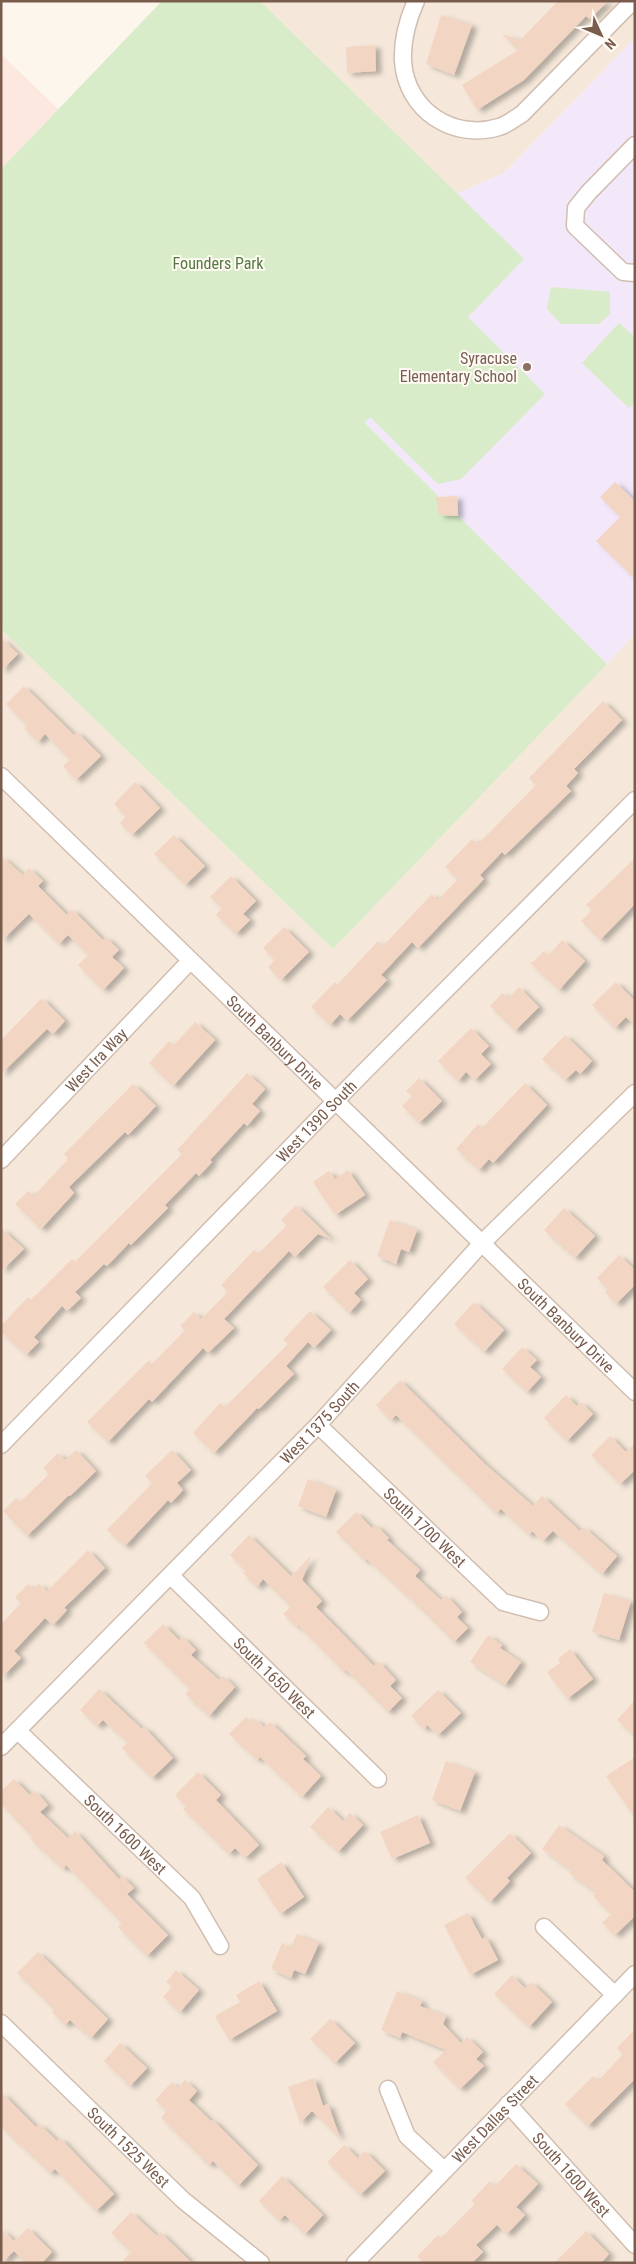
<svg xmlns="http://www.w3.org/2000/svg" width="636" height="2264" font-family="'Roboto Condensed',sans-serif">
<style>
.residential{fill:#f5e8da}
.commercial{fill:#fde8e0}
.education{fill:#f3e8fa}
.green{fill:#d8ecc9}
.building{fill:#f3d5c3;filter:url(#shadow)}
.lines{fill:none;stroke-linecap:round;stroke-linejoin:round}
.minor-casing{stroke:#d1beb0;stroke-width:19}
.minor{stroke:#fff;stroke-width:16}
.education-dot{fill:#8d6e63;stroke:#fffaf3;stroke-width:2}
.labels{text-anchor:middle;stroke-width:4;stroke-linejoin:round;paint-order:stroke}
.park-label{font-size:16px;fill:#537a41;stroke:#fffaf3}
.education-label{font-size:16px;fill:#785e54;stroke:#fffaf3;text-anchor:end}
.street-label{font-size:16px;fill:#7a5c4d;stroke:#fffaf3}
</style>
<defs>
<filter id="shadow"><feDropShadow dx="5.5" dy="3" stdDeviation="2.5" flood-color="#0004"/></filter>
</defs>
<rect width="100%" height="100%" fill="#fdf6ec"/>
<g class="residential">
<polygon points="260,1 635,1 635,38 504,173 456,194"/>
<polygon points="1,629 333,949 633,636 635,638 635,2263 1,2263"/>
</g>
<polygon class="commercial" points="1,54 58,109 1,169"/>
<polygon class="education" points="635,38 635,638 633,636 607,664 364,422 524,259 456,194 504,173"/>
<g class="green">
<polygon points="162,1 260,1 524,259 468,317 545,394 461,479 438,484 370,417 365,423 607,664 333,949 1,629 1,169"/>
<polygon points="551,287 610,292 610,314 599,324 561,324 547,309"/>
<polygon points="619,323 635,337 635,403 629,408 582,363"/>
</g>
<g class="building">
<polygon points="558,1 608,1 590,19 586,16 524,80 477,110 462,85 518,50 502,34 520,40"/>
<polygon points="441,15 472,25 454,75 426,64"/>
<polygon points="375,45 376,71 347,73 346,47"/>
<polygon points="615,482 635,501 635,579 596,541 620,517 600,497"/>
<polygon points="457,496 458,516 439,515 436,497"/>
<polygon points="1,638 18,654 1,671"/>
<polygon points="24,686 74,735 77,732 101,756 76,780 63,766 70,760 45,734 38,742 24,728 27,725 6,704"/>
<polygon points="603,701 622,720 574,769 578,773 566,786 571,791 505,855 502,852 480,875 484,879 418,948 412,942 381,975 387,980 347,1021 340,1014 330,1025 311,1007 335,982 337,985 378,941 383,946 432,894 438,900 458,879 445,867 472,839 478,844 536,785 529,778"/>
<polygon points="135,782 160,808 132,835 120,823 126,816 114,804"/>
<polygon points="174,835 205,866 185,885 154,854"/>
<polygon points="1,856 23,875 29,868 43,881 38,886 67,915 72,909 103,940 106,937 119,950 112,957 124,968 103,990 78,965 88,955 68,935 59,944 29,914 1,941"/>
<polygon points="635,858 635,904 600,940 581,921 592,910 586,905"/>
<polygon points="231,876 256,901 243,914 250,920 236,934 216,915 222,908 210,897"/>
<polygon points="284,927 309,952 281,980 268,967 275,960 263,948"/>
<polygon points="562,940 585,961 559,990 529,962 533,962 544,951 549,955"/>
<polygon points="616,982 635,1001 635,1026 626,1017 615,1028 592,1005"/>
<polygon points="519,987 539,1007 515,1031 490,1006 502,993 508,998"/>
<polygon points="42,998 65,1021 53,1034 47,1029 1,1074 1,1040"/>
<polygon points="195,1022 215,1040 173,1086 149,1063 169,1041 174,1045"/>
<polygon points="471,1028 489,1046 481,1054 491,1064 475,1080 466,1072 458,1081 438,1061"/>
<polygon points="565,1035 592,1061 580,1074 576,1070 565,1080 542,1059"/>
<polygon points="247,1073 265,1089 252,1104 260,1111 247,1126 244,1123 210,1160 212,1162 199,1176 196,1173 165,1205 168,1208 131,1245 129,1243 107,1266 104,1264 75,1292 81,1298 67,1311 62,1306 34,1337 39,1342 26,1355 1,1332 1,1326 28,1297 31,1300 72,1259 75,1262 182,1154 177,1150"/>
<polygon points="419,1078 442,1101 419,1123 402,1106 412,1096 406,1091"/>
<polygon points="525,1083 547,1105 493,1163 489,1159 479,1170 456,1149 478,1124 482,1128"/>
<polygon points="133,1084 156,1106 128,1135 125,1132 69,1187 74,1193 41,1229 15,1204 28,1191 34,1196 68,1159 64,1154"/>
<polygon points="348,1170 365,1195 335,1215 313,1182 329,1171 335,1179"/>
<polygon points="296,1205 331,1239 318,1234 295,1257 289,1251 224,1319 234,1328 208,1353 203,1348 152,1402 149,1399 108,1442 87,1422 149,1360 152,1364 185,1330 180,1326 194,1312 201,1319 228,1292 221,1285 254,1250 258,1254 287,1225 281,1220"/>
<polygon points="564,1208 595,1236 575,1258 544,1230"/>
<polygon points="390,1220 417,1230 409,1252 401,1249 396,1264 377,1256"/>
<polygon points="1,1228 24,1249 1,1271"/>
<polygon points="619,1255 635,1270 635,1285 616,1304 605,1292 608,1289 597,1278"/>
<polygon points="350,1260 368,1279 354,1293 361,1300 349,1313 323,1287"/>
<polygon points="474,1302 504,1330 484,1352 454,1324"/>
<polygon points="310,1311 331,1330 314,1348 308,1342 286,1366 294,1374 259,1409 257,1408 214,1453 193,1433 220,1403 225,1407 288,1344 283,1340"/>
<polygon points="522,1347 537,1360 530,1367 541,1377 527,1392 502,1369"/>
<polygon points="400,1380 485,1464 533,1506 542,1496 580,1531 584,1527 617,1556 602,1574 553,1531 543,1541 532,1531 529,1535 501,1509 496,1513 396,1415 391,1420 376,1405"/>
<polygon points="566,1395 577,1406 581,1402 593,1414 567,1441 544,1418"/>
<polygon points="610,1436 626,1452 635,1443 635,1470 620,1484 591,1455"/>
<polygon points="76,1450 96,1471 70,1496 69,1495 27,1536 3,1511 16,1498 20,1502 49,1474 43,1468 58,1453 65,1460"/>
<polygon points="172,1450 191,1470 177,1483 183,1490 171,1503 168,1500 125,1546 107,1530 152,1483 145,1476"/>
<polygon points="308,1479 336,1490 326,1517 298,1506"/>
<polygon points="356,1512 372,1528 376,1525 389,1538 387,1540 420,1570 415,1576 441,1600 446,1595 462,1612 457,1617 468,1628 454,1642 418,1606 367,1559 365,1561 336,1532"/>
<polygon points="249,1535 291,1576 311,1556 302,1580 322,1601 316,1607 374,1666 378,1661 396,1680 390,1686 402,1698 388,1712 346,1670 344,1672 298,1625 297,1627 283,1614 291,1607 263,1579 257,1587 243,1573 246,1571 230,1555"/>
<polygon points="88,1550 105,1568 64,1608 67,1610 53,1625 45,1618 14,1651 21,1658 1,1678 1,1624 21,1603 15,1597 28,1584 33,1589 39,1584 47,1591"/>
<polygon points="604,1593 631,1601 619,1640 592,1632"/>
<polygon points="163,1624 179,1640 183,1637 196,1650 191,1655 219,1680 223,1676 235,1687 209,1716 185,1694 190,1689 144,1643"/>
<polygon points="488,1635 502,1645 500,1648 521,1662 505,1685 470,1662"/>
<polygon points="570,1649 593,1679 567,1699 547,1672 560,1663 558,1659"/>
<polygon points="99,1689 142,1729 144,1727 173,1758 152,1778 122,1748 128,1743 103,1720 97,1726 80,1710"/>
<polygon points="438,1690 461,1713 438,1735 427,1725 424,1729 411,1716"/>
<polygon points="635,1700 635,1736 617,1720"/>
<polygon points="246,1717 252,1722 255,1719 264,1727 270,1722 306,1756 303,1759 321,1776 302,1797 260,1757 257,1760 229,1734"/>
<polygon points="635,1757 635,1818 606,1776"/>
<polygon points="446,1761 475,1772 460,1811 432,1800"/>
<polygon points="198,1772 221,1795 216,1800 259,1845 245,1858 235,1848 229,1854 183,1809 186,1806 175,1795"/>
<polygon points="14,1779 30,1795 35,1791 48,1805 40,1812 68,1838 75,1831 119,1879 122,1876 134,1888 127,1894 168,1935 147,1956 118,1927 122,1923 66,1865 63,1869 30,1839 32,1837 1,1804 1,1791"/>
<polygon points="328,1807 343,1821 350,1813 363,1825 338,1852 310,1827"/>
<polygon points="418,1815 430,1843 392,1859 380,1832"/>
<polygon points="559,1825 604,1856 602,1860 635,1892 635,1916 615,1935 602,1923 611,1914 593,1896 596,1892 569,1873 571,1870 542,1849"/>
<polygon points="510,1833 531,1853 507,1878 510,1881 490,1902 465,1878"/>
<polygon points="281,1862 304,1897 280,1914 257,1879"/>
<polygon points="468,1913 482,1939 486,1937 498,1960 470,1975 444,1925"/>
<polygon points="297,1934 319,1943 305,1974 294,1970 291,1978 271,1969 282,1943 291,1947"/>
<polygon points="38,1952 108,2019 91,2038 70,2020 65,2025 52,2012 54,2009 17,1973"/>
<polygon points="176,1970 199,1990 180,2012 163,1997 172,1987 166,1982"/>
<polygon points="512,1975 525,1988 531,1982 552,2002 529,2027 494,1994"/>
<polygon points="259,1981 277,2011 229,2040 215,2016 240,2002 236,1995"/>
<polygon points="397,1991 422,2001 420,2006 446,2016 443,2024 461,2043 467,2037 483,2052 476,2059 484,2066 460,2089 433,2062 446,2050 402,2032 400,2038 381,2030"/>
<polygon points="330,2019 355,2043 335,2063 310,2039"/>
<polygon points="635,2029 635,2079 588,2126 565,2104 593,2076 598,2081 623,2054 617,2048"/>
<polygon points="120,2043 147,2068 130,2086 104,2061"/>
<polygon points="314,2078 323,2106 328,2104 340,2138 312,2111 300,2123 288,2087"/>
<polygon points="185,2080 197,2091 189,2100 211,2121 213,2120 258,2165 238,2186 213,2161 209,2165 161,2118 167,2111 155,2100 172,2082 178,2088"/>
<polygon points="1,2092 36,2127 39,2124 57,2141 60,2138 114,2194 96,2211 55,2169 50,2173 1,2127"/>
<polygon points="344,2145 358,2158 365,2151 385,2171 360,2195 327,2162"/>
<polygon points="516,2164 538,2184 516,2207 525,2215 507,2234 497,2225 476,2245 483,2252 472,2263 424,2263 417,2256 438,2235 441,2238 475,2204 471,2201 490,2181 495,2186"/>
<polygon points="282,2176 323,2215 305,2234 285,2215 279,2220 259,2201"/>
<polygon points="131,2212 157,2236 160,2232 192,2263 121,2263 131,2252 111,2233"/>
<polygon points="28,2228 52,2252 42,2263 26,2263 14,2251 1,2263 1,2229 14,2241"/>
<polygon points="586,2231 609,2254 601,2263 554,2263"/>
</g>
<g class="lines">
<defs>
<g id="minor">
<path d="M416 1C407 21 402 39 403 61 406 110 453 141 499 127 507 125 515 118 522 114L633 1"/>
<polyline points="635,145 589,192 576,208 575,226 623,272 635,273"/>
<path id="s1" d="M1 776 635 1392"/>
<path id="s2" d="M1 1160 190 961"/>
<path id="s3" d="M318 1425 503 1602 540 1612"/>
<path id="s4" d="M1 1445 359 1077 635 800"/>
<path id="s5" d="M171 1576 378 1779"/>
<path id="s6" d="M18 1731 192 1898 220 1946"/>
<path id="s7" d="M1 1747 318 1425 482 1243 635 1093"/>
<polyline points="544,1927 615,1995"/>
<path id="s8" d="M1 2023 183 2200 261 2263"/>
<polyline points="388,2089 407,2136 444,2170"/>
<path id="s9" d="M508 2104 635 2245"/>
<path id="s10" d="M355 2263 635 1974"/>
</g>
</defs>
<use href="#minor" class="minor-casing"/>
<use href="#minor" class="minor"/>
</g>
<circle class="education-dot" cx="527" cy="367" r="5"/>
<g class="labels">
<g class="park-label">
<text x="218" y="269">Founders Park</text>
</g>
<g class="education-label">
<text x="517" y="364">Syracuse<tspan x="517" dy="18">Elementary School</tspan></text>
</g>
<g class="street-label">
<text dy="6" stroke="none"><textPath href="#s1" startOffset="382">South Banbury Drive</textPath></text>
<text dy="6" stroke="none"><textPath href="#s2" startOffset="138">West Ira Way</textPath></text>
<text dy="6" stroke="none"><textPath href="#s4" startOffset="452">West 1390 South</textPath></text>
<text dy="6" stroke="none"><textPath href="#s1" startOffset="788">South Banbury Drive</textPath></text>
<text dy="6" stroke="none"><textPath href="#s7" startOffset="455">West 1375 South</textPath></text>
<text dy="6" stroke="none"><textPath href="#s3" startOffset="148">South 1700 West</textPath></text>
<text dy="6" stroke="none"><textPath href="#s5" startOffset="145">South 1650 West</textPath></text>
<text dy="6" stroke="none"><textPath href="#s6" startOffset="149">South 1600 West</textPath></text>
<text dy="6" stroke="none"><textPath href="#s10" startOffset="201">West Dallas Street</textPath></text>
<text dy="6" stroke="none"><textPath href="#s8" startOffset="178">South 1525 West</textPath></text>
<text dy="6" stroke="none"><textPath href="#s9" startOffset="95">South 1600 West</textPath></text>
</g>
</g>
<rect width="636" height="2264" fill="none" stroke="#7a5c4d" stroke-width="5"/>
<g transform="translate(601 35) rotate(134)" stroke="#fffaf3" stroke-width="4" paint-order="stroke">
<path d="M0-4L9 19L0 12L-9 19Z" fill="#7a5c4d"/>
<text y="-8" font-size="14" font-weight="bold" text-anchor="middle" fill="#7a5c4d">N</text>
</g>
</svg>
